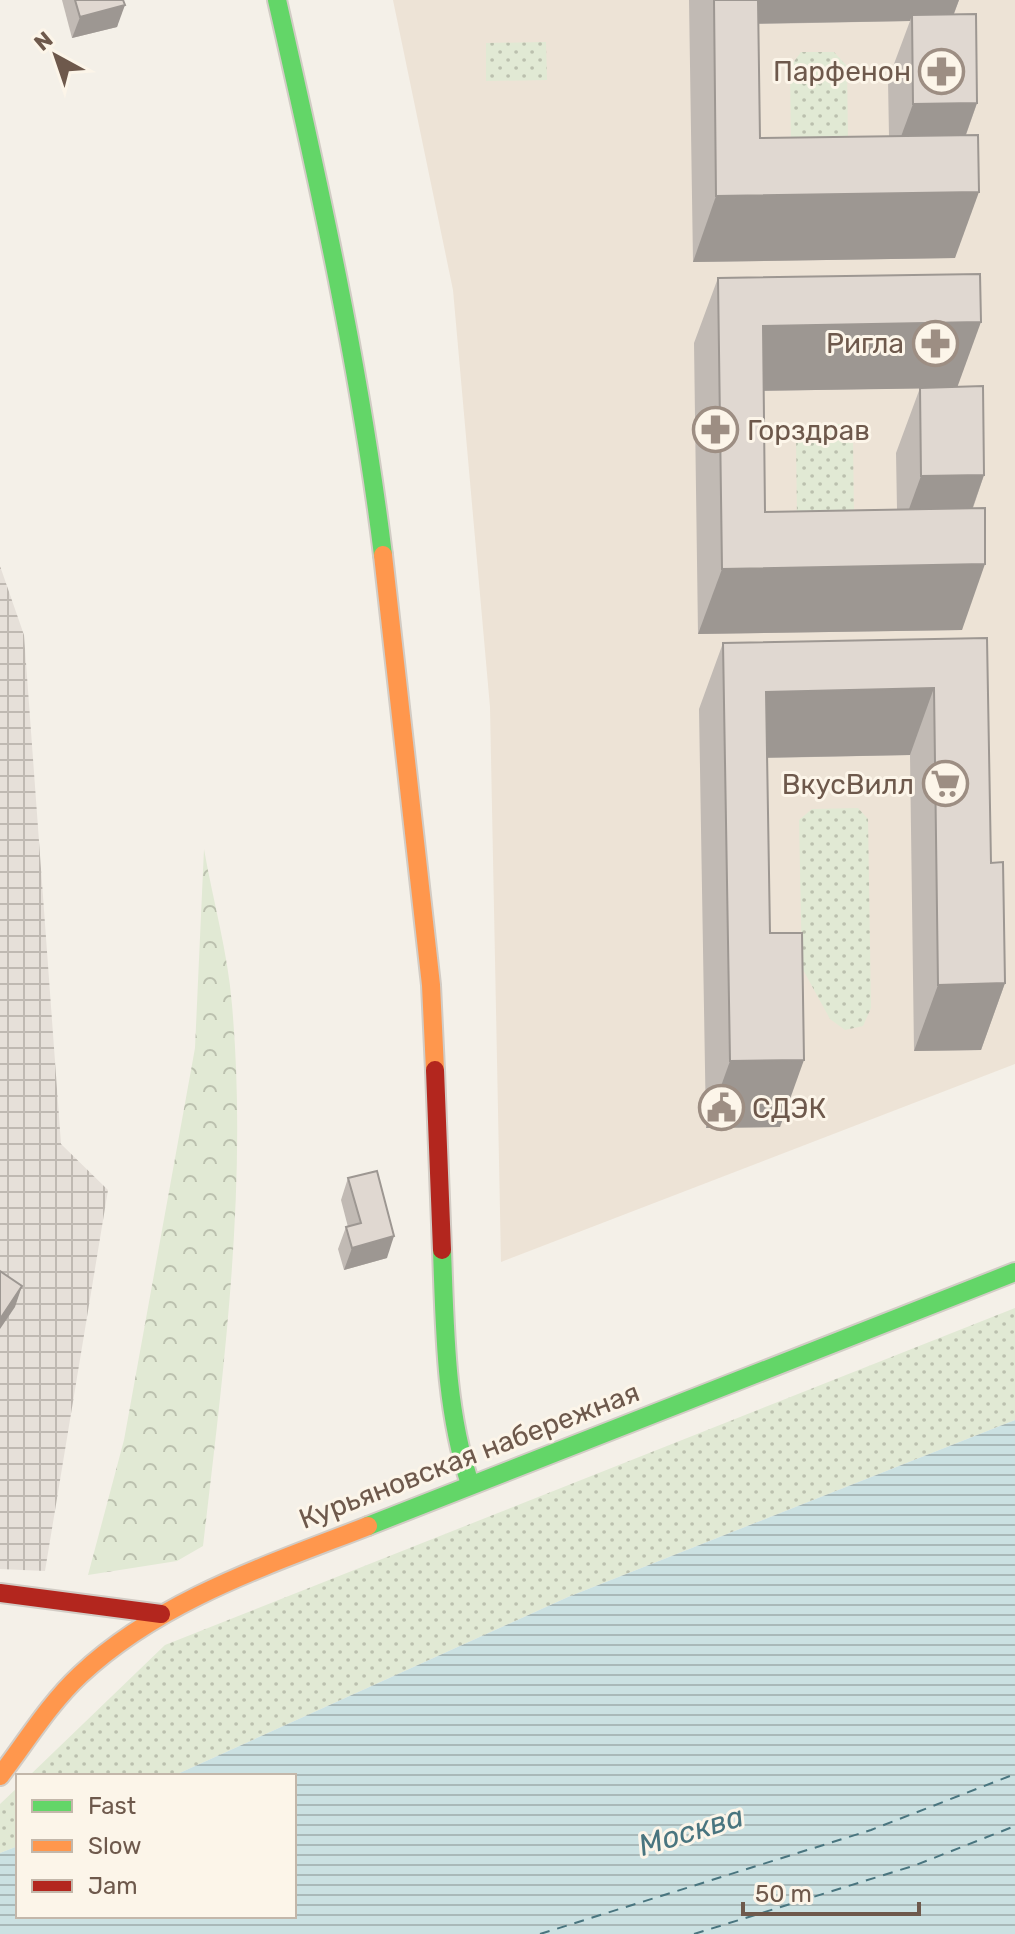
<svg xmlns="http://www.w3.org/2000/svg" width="1015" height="1934" font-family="Rubik,sans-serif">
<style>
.residential{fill:#ede3d6}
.industrial{fill:url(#industrial-grid)}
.green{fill:url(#green-dots)}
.forest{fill:url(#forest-crowns)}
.water{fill:url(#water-rules)}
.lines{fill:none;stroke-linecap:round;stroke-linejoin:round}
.ferry{stroke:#49757f;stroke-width:2;stroke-dasharray:10 8;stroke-linecap:butt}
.fast-casing{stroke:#d2ccc5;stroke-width:22}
.slow-casing{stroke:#d2ccc5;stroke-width:22}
.jam-casing{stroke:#d2ccc5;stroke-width:22}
.fast{stroke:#63d668;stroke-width:18}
.slow{stroke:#ff974d;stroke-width:18}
.jam{stroke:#b3261e;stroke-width:18}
.wall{fill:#c1bab4;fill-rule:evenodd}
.shaded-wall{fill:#9d9792}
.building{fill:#e0d8d1;stroke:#9d9792;stroke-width:2}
.labels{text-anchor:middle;stroke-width:6;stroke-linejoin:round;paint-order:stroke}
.poi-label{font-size:28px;fill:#6e594c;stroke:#fcf5e9;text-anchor:end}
.street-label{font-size:28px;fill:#6e594c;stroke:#fcf5e9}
.water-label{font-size:30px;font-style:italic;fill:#49757f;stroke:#fcf5e9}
</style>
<defs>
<pattern id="industrial-grid" width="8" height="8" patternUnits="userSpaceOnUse" patternTransform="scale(2)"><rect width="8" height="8" fill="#e6e0d9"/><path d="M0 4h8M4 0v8" fill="none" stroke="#bfb9b2"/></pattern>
<pattern id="green-dots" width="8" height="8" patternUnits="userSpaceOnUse" patternTransform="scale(2)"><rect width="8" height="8" fill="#e1e9d4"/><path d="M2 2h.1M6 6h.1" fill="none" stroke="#bbc0ae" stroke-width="1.8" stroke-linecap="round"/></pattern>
<pattern id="forest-crowns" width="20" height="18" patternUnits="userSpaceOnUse" patternTransform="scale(2)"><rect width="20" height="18" fill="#e1e9d4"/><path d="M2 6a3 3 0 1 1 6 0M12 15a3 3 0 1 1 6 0" fill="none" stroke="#bbc0ae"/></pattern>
<pattern id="water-rules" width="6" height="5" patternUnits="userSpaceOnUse" patternTransform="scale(2)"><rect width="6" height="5" fill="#cbe1e2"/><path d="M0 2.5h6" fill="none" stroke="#a9b9b9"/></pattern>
</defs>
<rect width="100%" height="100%" fill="#f4f0e8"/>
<polygon class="residential" points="393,0 1015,0 1015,1064 501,1262 490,707 453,290"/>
<polygon class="industrial" points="0,566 24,635 61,1144 108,1190 45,1571 0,1569"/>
<g class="green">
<polygon points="546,42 547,80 486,81 486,43"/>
<polygon points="801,52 834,52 847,66 848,145 791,146 790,67"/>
<polygon points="807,424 840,424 853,438 854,518 797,519 796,439"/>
<polygon points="858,808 868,819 871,1008 863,1026 845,1030 830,1019 802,968 799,820 812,809"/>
<polygon points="1015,1308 1015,1420 568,1597 173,1776 29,1776 165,1645"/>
<polygon points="18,1787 18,1846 0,1853 0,1804"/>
</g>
<path class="forest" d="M204 849C213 901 228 953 232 1005 248 1185 224 1367 203 1546L177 1561 88 1575 124 1440 195 1048Z"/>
<polygon class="water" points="1015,1420 1015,1934 0,1934 0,1853 18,1846 18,1916 294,1916 294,1776 173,1776 568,1597"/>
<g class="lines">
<g class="ferry">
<polyline points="540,1934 871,1830 1015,1774"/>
<polyline points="694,1934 916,1865 1015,1826"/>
</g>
<defs>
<g id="fast">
<path d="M277 0C319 184 360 368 383 555"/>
<path d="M442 1250C445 1330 445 1408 470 1484"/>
<polyline points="368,1526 1015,1272"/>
</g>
<g id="slow">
<polyline points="383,555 431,985 435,1070"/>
<path d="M0 1776C26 1742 49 1704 80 1675 160 1600 268 1565 368 1526"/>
</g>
<g id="jam">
<polyline points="435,1070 442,1250"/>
<polyline points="0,1593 161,1614"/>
</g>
</defs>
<use href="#fast" class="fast-casing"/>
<use href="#slow" class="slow-casing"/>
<use href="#jam" class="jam-casing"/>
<use href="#fast" class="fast"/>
<use href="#slow" class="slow"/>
<use href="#jam" class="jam"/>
</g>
<g class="wall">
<polygon points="62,0 123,0 117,27 72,38"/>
<path d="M689 0H959L954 14 977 103 966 135 955 258 693 262ZM910 21 888 80 889 136 760 138 758 24Z"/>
<path d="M718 278 957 387 984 475 973 508 962 630 698 634 694 343ZM920 388 896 453 897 509 765 512 764 391Z"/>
<polygon points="987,638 991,863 1005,983 981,1050 914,1051 910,755 767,758 770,933 780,1127 706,1128 699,709 723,643"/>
<polygon points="348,1178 387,1258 344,1270 338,1249 346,1227 348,1227 341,1200"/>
</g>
<g class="shaded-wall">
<polygon points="742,0 959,0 951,21 912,15 910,21 733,24"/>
<polygon points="125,5 117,27 72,38 80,17"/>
<polygon points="977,103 954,168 889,169 913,104"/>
<polygon points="979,192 955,258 693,262 716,196"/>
<polygon points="981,322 957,388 739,391 763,326"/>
<polygon points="984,475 961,541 897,542 921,476"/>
<polygon points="985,564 962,630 698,634 722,569"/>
<polygon points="934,688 910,755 742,758 766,692"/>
<polygon points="1005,983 981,1050 914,1051 938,985"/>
<polygon points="804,1060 780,1127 706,1128 730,1061"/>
<polygon points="394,1236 387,1258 344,1270 352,1248"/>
<polygon points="22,1286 15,1307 0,1329 0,1319"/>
</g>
<g class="building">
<polygon points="75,0 123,0 125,5 80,17"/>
<polygon points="714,0 758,0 760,138 978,135 979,192 716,196"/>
<polygon points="976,14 977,103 913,104 912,15"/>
<polygon points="980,274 981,322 763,326 765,512 985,508 985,564 722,569 718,278"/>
<polygon points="983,386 984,475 921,476 920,388"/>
<polygon points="987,638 991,863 1003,862 1005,983 938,985 934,688 766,692 770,933 802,933 804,1060 730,1061 723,643"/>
<polygon points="377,1171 394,1236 352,1248 346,1227 361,1223 348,1178"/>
<polygon points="0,1271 22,1286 0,1319"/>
</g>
<defs>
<symbol id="pharmacy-ring" viewBox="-11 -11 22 22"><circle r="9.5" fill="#fcf5e9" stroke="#9d8e83" stroke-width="1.5"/><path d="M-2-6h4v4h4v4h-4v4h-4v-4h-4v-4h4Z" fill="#9d8e83"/></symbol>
<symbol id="supermarket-ring" viewBox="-11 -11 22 22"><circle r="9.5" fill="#fcf5e9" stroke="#9d8e83" stroke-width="1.5"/><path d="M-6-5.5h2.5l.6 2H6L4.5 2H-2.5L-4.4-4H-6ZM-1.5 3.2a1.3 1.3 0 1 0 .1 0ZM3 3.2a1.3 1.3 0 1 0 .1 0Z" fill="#9d8e83"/></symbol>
<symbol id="civic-ring" viewBox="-11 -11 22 22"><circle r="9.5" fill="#fcf5e9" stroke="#9d8e83" stroke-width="1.5"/><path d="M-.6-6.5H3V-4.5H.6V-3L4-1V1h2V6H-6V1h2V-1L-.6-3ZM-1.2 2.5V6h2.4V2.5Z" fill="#9d8e83"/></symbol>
</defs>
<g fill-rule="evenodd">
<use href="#pharmacy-ring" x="916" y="46" width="51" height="51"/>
<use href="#pharmacy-ring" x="910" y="318" width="51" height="51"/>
<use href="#pharmacy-ring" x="690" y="404" width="51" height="51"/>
<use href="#supermarket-ring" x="920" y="758" width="51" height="51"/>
<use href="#civic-ring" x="696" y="1082" width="51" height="51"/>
</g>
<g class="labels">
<g class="poi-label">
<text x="911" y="81">Парфенон</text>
<text x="904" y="353">Ригла</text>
<text x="747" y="440" text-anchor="start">Горздрав</text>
<text x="914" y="794">ВкусВилл</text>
<text x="752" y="1118" text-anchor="start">СДЭК</text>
</g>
<g class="street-label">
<text transform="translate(469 1455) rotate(-21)" y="10">Курьяновская набережная</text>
</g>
<g class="water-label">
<text transform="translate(691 1831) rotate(-17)" y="10">Москва</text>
</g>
</g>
<rect x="16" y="1774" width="280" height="144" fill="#fcf5e9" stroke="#c3b7aa" stroke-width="2"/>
<rect x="32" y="1800" width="40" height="12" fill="#63d668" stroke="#c3b7aa" stroke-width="2"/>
<text x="88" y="1814" font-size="24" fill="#6e594c">Fast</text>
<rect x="32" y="1840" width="40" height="12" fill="#ff974d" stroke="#c3b7aa" stroke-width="2"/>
<text x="88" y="1854" font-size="24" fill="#6e594c">Slow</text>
<rect x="32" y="1880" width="40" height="12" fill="#b3261e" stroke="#c3b7aa" stroke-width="2"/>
<text x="88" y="1894" font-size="24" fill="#6e594c">Jam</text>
<g transform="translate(56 56) rotate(320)" stroke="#fcf5e9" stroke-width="6" paint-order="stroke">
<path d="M0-6L14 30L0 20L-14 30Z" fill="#6e594c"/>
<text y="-12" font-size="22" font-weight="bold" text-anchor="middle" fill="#6e594c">N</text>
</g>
<path d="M743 1902v12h176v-12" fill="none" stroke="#6e594c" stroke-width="4"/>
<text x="755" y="1902" font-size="24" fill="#6e594c" stroke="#fcf5e9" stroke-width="6" paint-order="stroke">50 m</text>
</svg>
